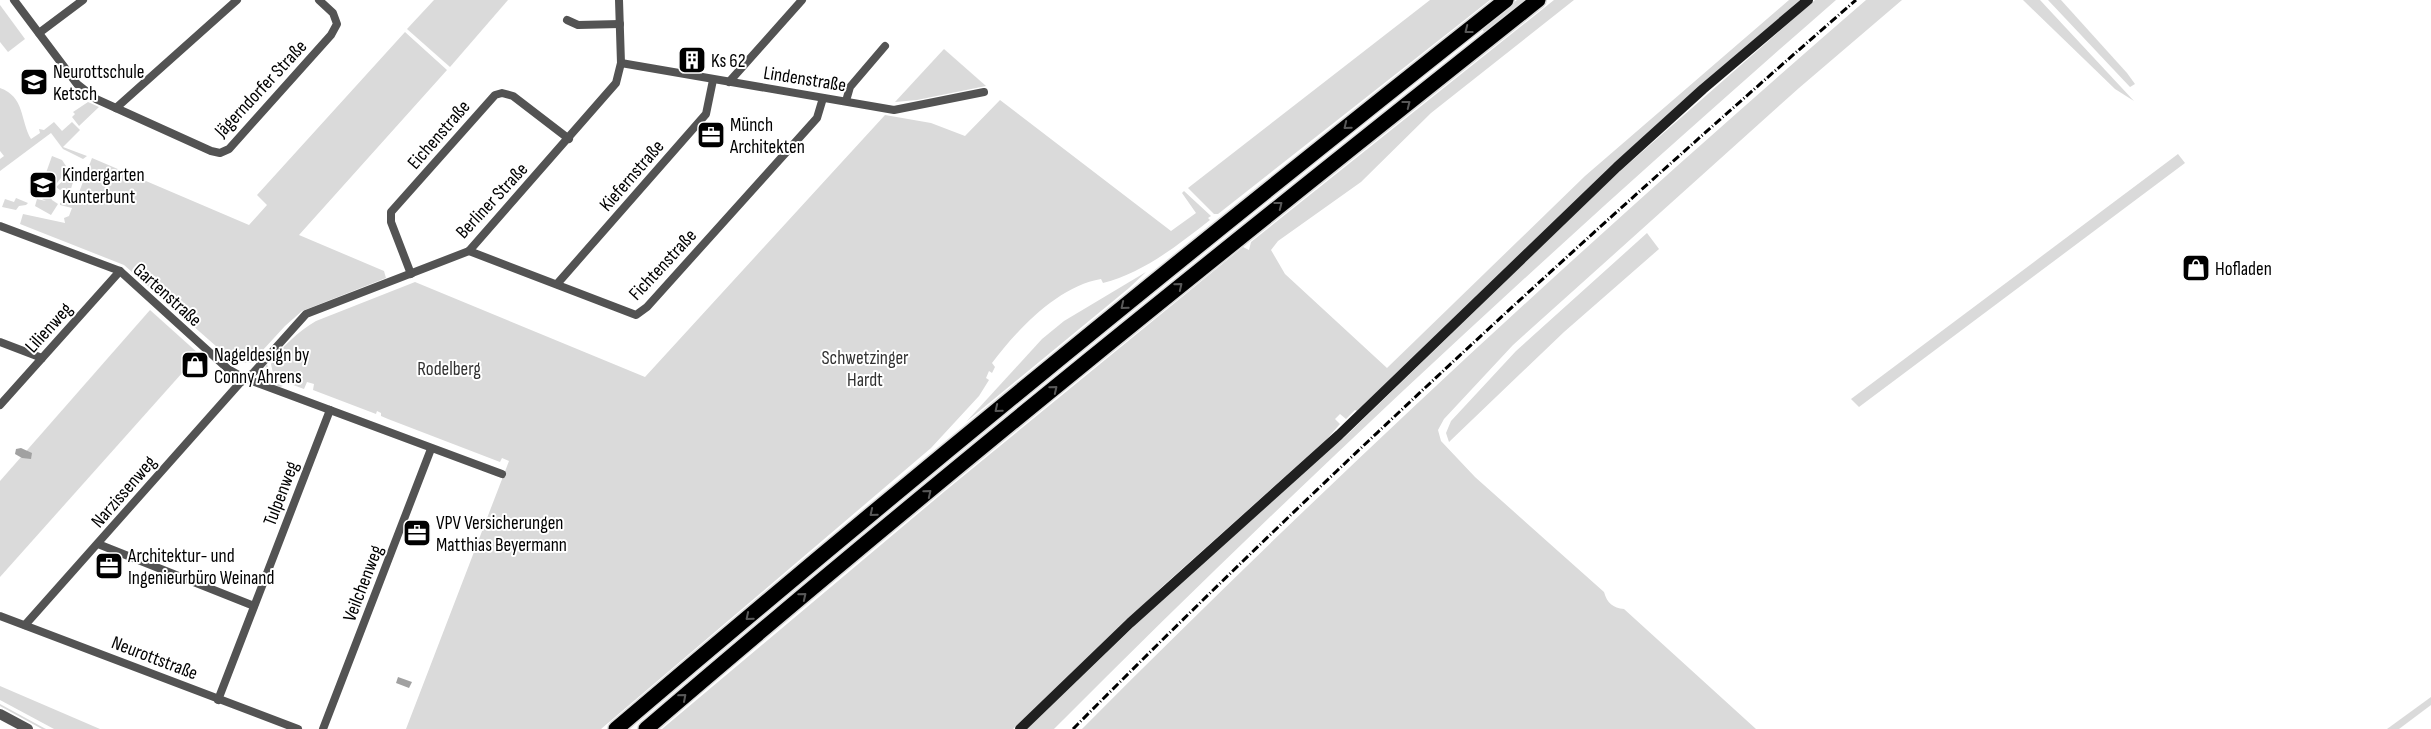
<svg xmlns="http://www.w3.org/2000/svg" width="2431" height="729" font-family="'Sofia Sans Condensed',sans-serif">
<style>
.green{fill:#dadada}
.water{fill:#a1a1a1}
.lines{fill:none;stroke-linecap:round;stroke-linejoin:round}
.motorway-casing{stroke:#dbdbdb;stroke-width:18}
.minor{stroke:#535353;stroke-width:8}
.tertiary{stroke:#535353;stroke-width:10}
.secondary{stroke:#202020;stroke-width:10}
.motorway{stroke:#000;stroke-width:15}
.rail{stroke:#000;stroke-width:3;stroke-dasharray:8 2.5 1 2.5;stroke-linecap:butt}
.oneway{stroke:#595959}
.labels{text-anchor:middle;stroke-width:4;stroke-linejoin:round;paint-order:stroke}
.poi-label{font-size:19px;fill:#000;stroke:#fff;text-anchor:start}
.street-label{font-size:19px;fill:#000;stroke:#fff}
.park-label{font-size:19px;fill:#313131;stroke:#fff}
</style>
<rect width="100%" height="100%" fill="#fff"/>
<g class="green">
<polygon points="434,0 508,0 450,67 407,29"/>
<polygon points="1430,0 1490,0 1218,214 1214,214 1188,188"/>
<polygon points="1517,0 1526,0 1485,33 1481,28"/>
<polygon points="1554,0 1574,0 1431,113 1361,182 1278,241 1271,250 1285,274 1387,368 1585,176 1789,0 1800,0 1630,149 1357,411 1355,410 1346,419 1340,414 1335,419 1340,424 1326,440 1164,585 1013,729 662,729 945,491 1243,247 1249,250 1251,242"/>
<path d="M1815 0H1836C1567 235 1306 476 1054 729H1027L1151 610 1349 433 1610 180Z"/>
<path d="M1866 0H1902L1799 88 1513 345 1444 419 1438 430 1441 441 1475 477 1604 592C1607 603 1613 608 1624 609L1756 729H1082C1333 476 1596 234 1866 0Z"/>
<polygon points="2023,0 2040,0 2134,101 2115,89"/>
<polygon points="2048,0 2061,0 2127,73 2135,84 2130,87"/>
<polygon points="0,5 25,39 8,52 0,42"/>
<polygon points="405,32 447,70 299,235 384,271 386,278 302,311 285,326 251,363 234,362 124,265 20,224 23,214 65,223 64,218 69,216 72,208 60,205 60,203 69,200 73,194 78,195 92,158 249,225 267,205 257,195"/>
<polygon points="944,49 986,86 917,100 895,102"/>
<path d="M0 88C25 97 20 120 31 139L40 133 39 129 44 130 54 122 62 131 72 122 80 130 63 147 87 156 83 159 63 149 51 133 0 171V159L4 156 0 151Z"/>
<path d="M1000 100 1171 231 1196 213 1182 193 1184 191 1211 216 1208 218 1210 220C1178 245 1143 273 1103 283L1101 279C1058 286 1017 330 992 363L995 367 992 373 989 371 986 378 989 380 979 396 931 448 601 729H406L509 461 502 458 500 462 388 419 381 416V413L377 411 376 414 313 390 314 384 307 382 304 389 274 378 271 364C281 347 299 331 316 321L415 282 645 377 885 115 931 123 965 136Z"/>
<polygon points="88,102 99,107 79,126 72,117 75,114 73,112"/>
<polygon points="2178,154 2185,163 1859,407 1851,399"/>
<polygon points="52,156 62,160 66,166 61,178 49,193 52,200 58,204 51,215 35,206 37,199 46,201 42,199 46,195 41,187"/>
<polygon points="65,179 73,182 70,192 64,188 60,190 56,187"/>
<polygon points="16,198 28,203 26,205 19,206 16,210 2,207 5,199 14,202"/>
<polygon points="1647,233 1659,249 1564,332 1449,442 1446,433 1451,421 1516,351"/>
<polygon points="1146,272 1129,288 966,422 1042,339 1064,321"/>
<polygon points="150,310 199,354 0,577 0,481"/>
<path d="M267 364 271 381 283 386 280 387C270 382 259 376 267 364Z"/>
<polygon points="0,686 100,729 54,729 0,700"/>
<polygon points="2431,697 2431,705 2399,729 2387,729"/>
<polygon points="0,704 44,728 46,729 42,729 0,706"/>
</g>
<g class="water">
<polygon points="21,448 32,453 31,459 22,458 15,454 16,449"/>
<polygon points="398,677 412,682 409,688 396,683"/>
</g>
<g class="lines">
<defs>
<g id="motorway">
<path d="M616 729C908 480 1205 238 1506 0"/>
<path d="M646 729C937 479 1237 239 1538 0"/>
</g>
</defs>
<use href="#motorway" class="motorway-casing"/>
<g class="minor">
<polyline points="14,0 77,84 96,99 211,151 220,153 229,149 331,35 337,24 333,13 319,0"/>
<polyline points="567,20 578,25 620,24"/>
<polyline points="39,33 83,0"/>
<polyline points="621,63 894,110 984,92"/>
<polyline points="729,82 802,0"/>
<polyline points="846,101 850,87 885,46"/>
<polyline points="116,108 237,0"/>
<polyline points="0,226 120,271 228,369 244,378 502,474"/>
<polyline points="469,251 636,315 647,307 817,118 823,98"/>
<polyline points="411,274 391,222 391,212 495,95 502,93 513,96 569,139"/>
<polyline points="557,284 706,114 713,80"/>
<polyline points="0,342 42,358"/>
<polyline points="0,405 120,271"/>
<polyline points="98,544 254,606"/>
<polyline points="0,616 298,729"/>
<polyline points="25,625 239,384 254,372 306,314 469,251 616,83 621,63 619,0"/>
<polyline points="218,700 330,410"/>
<polyline points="323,729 431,449"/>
</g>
<polyline class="tertiary" points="0,714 28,729"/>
<polyline class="secondary" points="1020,729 1130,623 1339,435 1617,167 1703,89 1808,0"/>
<use href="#motorway" class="motorway"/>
<path class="rail" d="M1073 729C1324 476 1587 234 1856 0"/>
</g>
<defs><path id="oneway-chevron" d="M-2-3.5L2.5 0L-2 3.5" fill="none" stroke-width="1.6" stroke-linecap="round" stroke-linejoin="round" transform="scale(1.25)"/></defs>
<g class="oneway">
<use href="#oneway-chevron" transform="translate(1468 30) rotate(142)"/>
<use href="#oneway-chevron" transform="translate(1407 104) rotate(-38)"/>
<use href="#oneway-chevron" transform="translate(1347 126) rotate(141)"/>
<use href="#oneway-chevron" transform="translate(1279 205) rotate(-38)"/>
<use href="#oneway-chevron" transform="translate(1179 286) rotate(-39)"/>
<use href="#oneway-chevron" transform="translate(1124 306) rotate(141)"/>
<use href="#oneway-chevron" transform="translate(1054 389) rotate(-39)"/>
<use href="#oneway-chevron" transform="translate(998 409) rotate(141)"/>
<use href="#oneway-chevron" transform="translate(928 493) rotate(-39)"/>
<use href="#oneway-chevron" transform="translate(873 513) rotate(140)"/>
<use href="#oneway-chevron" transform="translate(803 596) rotate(-39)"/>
<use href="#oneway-chevron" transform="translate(749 617) rotate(140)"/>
<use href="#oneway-chevron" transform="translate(683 697) rotate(-41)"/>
</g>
<defs>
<symbol id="building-square" viewBox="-11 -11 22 22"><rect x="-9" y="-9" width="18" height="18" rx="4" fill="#000" stroke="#fff"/><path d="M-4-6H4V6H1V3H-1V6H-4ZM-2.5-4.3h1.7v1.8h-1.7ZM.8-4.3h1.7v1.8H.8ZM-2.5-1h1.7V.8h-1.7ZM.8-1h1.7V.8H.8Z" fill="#fff"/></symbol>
<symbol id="school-square" viewBox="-11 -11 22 22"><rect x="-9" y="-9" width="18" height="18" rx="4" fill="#000" stroke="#fff"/><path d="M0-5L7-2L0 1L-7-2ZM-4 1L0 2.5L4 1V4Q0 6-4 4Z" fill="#fff"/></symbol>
<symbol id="office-square" viewBox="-11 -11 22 22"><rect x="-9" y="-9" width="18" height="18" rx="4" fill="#000" stroke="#fff"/><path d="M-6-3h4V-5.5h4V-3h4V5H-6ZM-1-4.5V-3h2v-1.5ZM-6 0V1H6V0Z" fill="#fff"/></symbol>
<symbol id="shop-square" viewBox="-11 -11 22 22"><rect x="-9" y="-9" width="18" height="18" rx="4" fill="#000" stroke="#fff"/><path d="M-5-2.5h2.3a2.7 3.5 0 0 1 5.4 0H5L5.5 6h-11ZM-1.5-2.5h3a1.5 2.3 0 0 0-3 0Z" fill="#fff"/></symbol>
</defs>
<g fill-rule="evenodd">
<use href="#building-square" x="676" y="44" width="32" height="32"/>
<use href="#school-square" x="18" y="66" width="32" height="32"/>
<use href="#office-square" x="695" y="119" width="32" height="32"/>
<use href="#school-square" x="27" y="169" width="32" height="32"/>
<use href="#shop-square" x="2180" y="252" width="32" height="32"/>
<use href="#shop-square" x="179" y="349" width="32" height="32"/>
<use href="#office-square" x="401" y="517" width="32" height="32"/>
<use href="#office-square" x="93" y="550" width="32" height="32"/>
</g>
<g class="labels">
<g class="poi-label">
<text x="711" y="67">Ks 62</text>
<text x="53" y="78">Neurottschule<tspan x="53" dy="22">Ketsch</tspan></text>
<text x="730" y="131">Münch<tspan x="730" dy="22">Architekten</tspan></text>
<text x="62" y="181">Kindergarten<tspan x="62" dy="22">Kunterbunt</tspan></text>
<text x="2215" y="275">Hofladen</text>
<text x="214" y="361">Nageldesign by<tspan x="214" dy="22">Conny Ahrens</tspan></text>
<text x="436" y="529">VPV Versicherungen<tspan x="436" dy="22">Matthias Beyermann</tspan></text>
<text x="128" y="562">Architektur- und<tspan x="128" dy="22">Ingenieurbüro Weinand</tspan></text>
</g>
<g class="street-label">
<text transform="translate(805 78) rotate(9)" y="7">Lindenstraße</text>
<text transform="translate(260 88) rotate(-47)" y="7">Jägerndorfer Straße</text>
<text transform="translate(438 134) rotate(-49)" y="7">Eichenstraße</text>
<text transform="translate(631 175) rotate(-49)" y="7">Kiefernstraße</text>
<text transform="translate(491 200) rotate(-47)" y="7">Berliner Straße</text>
<text transform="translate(662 264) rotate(-47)" y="7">Fichtenstraße</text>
<text transform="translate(168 294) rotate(42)" y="7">Gartenstraße</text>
<text transform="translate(48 327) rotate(-48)" y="7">Lilienweg</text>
<text transform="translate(123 491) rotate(-49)" y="7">Narzissenweg</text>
<text transform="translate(280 493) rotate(-69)" y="7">Tulpenweg</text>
<text transform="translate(362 583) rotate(-69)" y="7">Veilchenweg</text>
<text transform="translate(155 657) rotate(21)" y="7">Neurottstraße</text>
</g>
<g class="park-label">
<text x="865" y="364">Schwetzinger<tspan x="865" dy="22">Hardt</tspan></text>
<text x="449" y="375">Rodelberg</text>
</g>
</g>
</svg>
